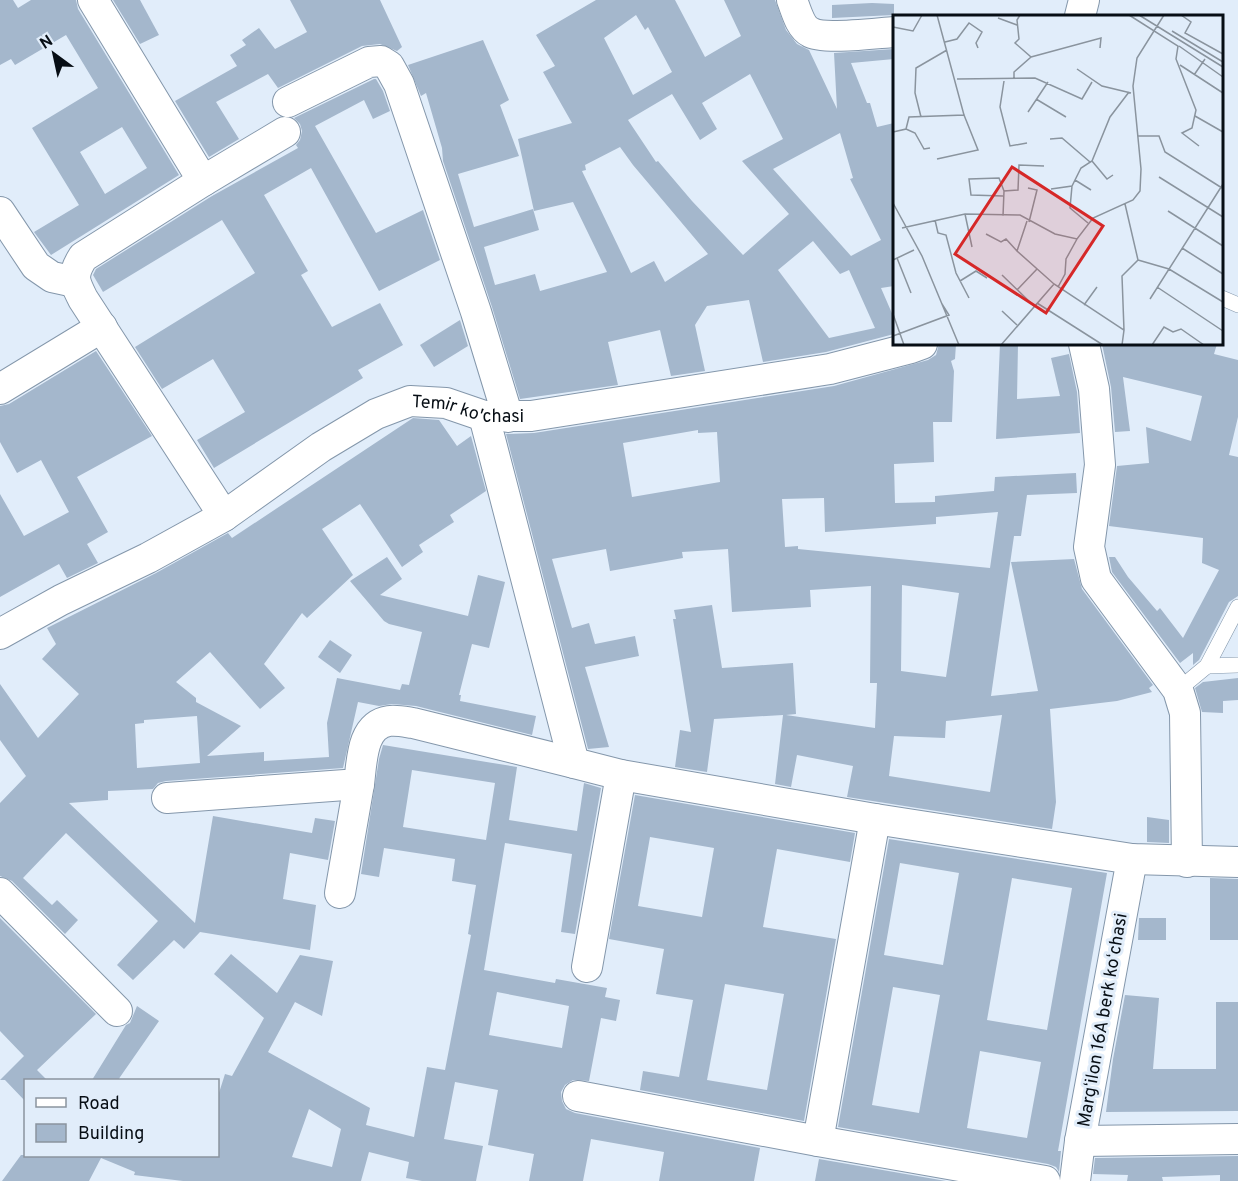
<svg xmlns="http://www.w3.org/2000/svg" width="1238" height="1181" font-family="Overpass,sans-serif">
<style>
.building{fill:#a4b7cc;fill-rule:evenodd}
.lines{fill:none;stroke-linecap:round;stroke-linejoin:round}
.lane-casing{stroke:#8497ab;stroke-width:16}
.street-casing{stroke:#8497ab;stroke-width:32}
.lane{stroke:#fff;stroke-width:15}
.street{stroke:#fff;stroke-width:30}
.labels{text-anchor:middle;stroke-width:6;stroke-linejoin:round;paint-order:stroke}
.street-label{font-size:18px;fill:#070e15;stroke:#e1edfa}
.inset-road{fill:none;stroke:#8a949e;stroke-width:1.5}
.view{fill:#d62828;fill-opacity:0.15;stroke:#d62828;stroke-width:3}
.inset-edge{fill:none;stroke:#070e15;stroke-width:3}
</style>
<rect width="100%" height="100%" fill="#e1edfa"/>
<g class="building">
<path d="M0 0H13L18 8 31 0H76L78 9 179 175 51 255 34 232 79 205 32 128 98 88 66 35 15 65 11 59 0 65ZM122 127 147 168 105 194 80 152Z"/>
<polygon points="113,0 140,0 159,35 140,44"/>
<polygon points="290,0 380,0 402,47 397,51 380,44 362,46 278,88 268,74 216,102 239,139 209,157 175,101 237,66 230,55 246,45 242,40 259,28 275,49 307,32"/>
<path d="M596 0H675L705 57 741 36 724 0H775L786 30 797 44 809 50 837 109 834 53 894 49V59L851 63 867 103H870L877 127 894 123V286L881 288 894 318V334L826 352 763 362 749 300 707 306 695 325 705 371 671 376 660 330 608 342 618 385 520 399 492 307 443 161 442 148 426 93 421 96 408 65 483 40 509 100 500 105 519 156 458 174 474 227 533 209 539 230 484 247 495 285 535 274 540 291 607 272 573 202 534 211 518 139 572 123 543 72 555 66 536 35ZM636 15 645 30 648 27 672 72 633 95 604 38ZM750 74 783 139 742 161 789 214 743 255 692 201 658 161 656 162 628 120 672 94 700 140 717 129 702 103ZM840 133 853 178 850 179 881 240 851 256 773 169ZM620 147 633 165 708 254 665 282 654 261 631 273 582 171 586 170 585 165ZM813 241 840 274 849 270 875 328 829 338 778 270Z"/>
<polygon points="872,3 894,4 894,15 832,18 832,5"/>
<polygon points="374,79 376,79 383,91 390,111 373,119 364,100 315,126 376,233 423,210 440,260 379,291 311,168 264,195 308,271 301,275 332,327 380,303 403,345 358,370 363,378 214,468 197,440 245,412 213,359 162,389 135,347 255,273 222,220 103,292 93,275 96,269 212,196 298,148 296,145 300,140 302,131 300,124 294,118"/>
<polygon points="460,320 468,346 434,367 420,345"/>
<path d="M939 344H956L955 359 951 361 954 371 952 422H933L934 462 894 464 895 503 935 502V496L994 491 995 477 1076 473 1077 493 1027 495 1021 536H1014L991 696 1038 691 1011 562 1074 559 1082 589 1153 685 1149 688 1152 692 1117 701 1050 709 1056 802 1052 829 847 797 853 766 797 755 791 787 775 784 783 715 714 719 707 772 675 767 680 730 691 732 673 619H676L674 610 712 605 722 668 793 663 796 714 786 715 875 728 877 683H870L871 586 810 590 811 607 732 612 728 549 682 552 683 558 610 571 606 549 552 559 572 628 589 623 595 644 635 636 639 656 585 667 609 747 588 749 506 434 534 433 834 386 928 360 936 355ZM698 430V433L717 432 720 482 632 497 623 443ZM824 498 825 532 936 524V510V517L998 512 990 568 798 549V546L785 547 782 499ZM902 585 959 593 946 677 901 671ZM1002 715 990 792 889 776 894 736 945 738 946 721Z"/>
<polygon points="1000,344 1018,344 1017,399 1060,396 1051,358 1069,354 1077,392 1080,433 996,439"/>
<polygon points="1102,344 1217,344 1214,354 1238,360 1238,417 1229,455 1238,457 1238,596 1229,602 1199,660 1193,665 1193,653 1180,663 1112,572 1109,557 1115,557 1128,577 1157,611 1160,608 1183,638 1219,570 1202,563 1203,538 1109,526 1117,466 1149,463 1146,427 1191,441 1202,396 1123,377 1130,431 1115,432 1111,387"/>
<polygon points="96,351 152,436 77,477 108,532 87,544 98,563 67,578 59,564 0,597 0,494 24,536 69,512 41,460 17,473 0,442 0,406 9,404"/>
<path d="M413 418 439 420 457 446 471 436 486 491 450 515 454 522 419 545 423 552 402 567 360 504 322 529 353 575 307 618 302 613 264 664 285 688 260 709 210 652 176 682 196 698V702L241 726 207 756 264 752V761L329 757 327 723 337 678 400 690 402 684 409 685 422 632 389 624 384 621 350 581 387 557 402 579 380 595 468 616 478 575 505 582 489 648 472 644 459 695H461L460 701 536 716 532 735 416 706 392 704 379 706 358 702 343 768 166 781 158 783 153 789 108 791V800L69 803 195 923 213 816 312 833 315 818 335 821 328 860 290 853 283 899 316 905 310 950 200 932 184 949 174 940 133 980 117 965 158 921 66 833 23 878 52 905 57 900 78 920 65 934 12 881 0 876V803L26 776 0 740V684L38 738 79 694 42 659 56 644 47 628 156 573 228 533 232 538ZM197 716 200 763 137 768 135 724 144 723V720Z"/>
<polygon points="330,640 352,655 340,673 318,657"/>
<polygon points="1238,678 1238,700 1223,701 1223,713 1202,712 1195,688 1203,682"/>
<path d="M383 745 517 767 509 820 577 831 584 783 601 788 575 934 561 932 572 854 505 843 484 970 555 983 556 979 607 988 605 997 620 1000 616 1021 601 1018 589 1081 573 1080 565 1085 561 1092 562 1101 566 1109 575 1113 760 1148 754 1181H659L664 1152 591 1139 583 1181H529L534 1154 488 1145 498 1090 455 1082 444 1139 483 1146 476 1181H422L406 1178 409 1162 369 1152 361 1181H183L134 1175 135 1172 101 1158 89 1181H2L21 1155H218V1096L225 1074 232 1076 264 1018 214 974 231 954 277 993 300 955 333 961 322 1016 295 1002 268 1052 370 1108 366 1125 414 1137 427 1067 445 1070 471 935 468 934 476 885 452 881 455 859 384 848 379 877 361 874 379 759ZM412 770 495 783 486 840 403 827ZM497 992 569 1006 562 1048 489 1035ZM309 1109 341 1129 332 1167 292 1157Z"/>
<path d="M635 795 855 833 850 862 777 849 763 927 836 939 804 1121 640 1090 643 1071 679 1077 693 1000 656 994 664 949 609 939ZM650 837 714 848 702 917 638 906ZM725 984 784 994 767 1090 707 1080Z"/>
<polygon points="1147,817 1169,820 1169,843 1147,842"/>
<path d="M889 839 1107 873 1058 1151H1061L1059 1172 1056 1167 1048 1164 838 1127ZM900 863 959 873 943 965 884 955ZM1012 878 1072 888 1047 1030 987 1020ZM893 987 940 995 919 1113 872 1105ZM980 1051 1041 1062 1027 1138 967 1128Z"/>
<polygon points="1210,878 1238,879 1238,940 1210,940"/>
<polygon points="0,918 96,1014 37,1070 47,1080 26,1080 26,1102 5,1080 0,1080 24,1056 0,1031"/>
<polygon points="1139,918 1166,918 1166,940 1138,940"/>
<polygon points="1125,995 1159,998 1153,1069 1216,1069 1216,1002 1238,1002 1238,1111 1106,1112 1113,1059"/>
<polygon points="137,1006 159,1021 118,1080 92,1080 126,1025 130,1023"/>
<polygon points="1238,1156 1238,1181 1220,1181 1220,1175 1162,1177 1163,1181 1127,1181 1128,1175 1093,1174 1095,1158"/>
<polygon points="819,1159 946,1181 815,1181"/>
</g>
<g class="lines">
<defs>
<g id="lane">
<polyline points="1222,298 1238,305"/>
<polyline points="1207,666 1238,665"/>
<polyline points="1178,690 1207,666 1238,607"/>
</g>
<g id="street">
<path d="M93 0 203 181 83 257C71 276 74 281 83 299L224 516"/>
<path d="M792 0C796 10 800 27 810 32 823 40 877 33 894 32"/>
<polyline points="1080,16 1084,0"/>
<polyline points="288,102 369,62 381,61 389,66 399,84 476,312 508,417"/>
<polyline points="203,181 285,132"/>
<polyline points="0,212 36,266 52,277 75,282"/>
<polyline points="1084,344 1094,389 1100,465 1089,547 1096,579 1178,690 1185,713 1187,862"/>
<polyline points="0,389 102,327"/>
<polyline points="484,416 574,763 621,775 875,819 1132,859 1238,862"/>
<path id="s1" d="M0 634 61 600 148 558 224 516 321 447 376 414 410 401 446 403 484 416H531L830 369 911 348 922 344"/>
<path d="M167 798 359 784C362 762 361 725 389 721 397 720 406 722 413 723L574 763"/>
<polyline points="0,893 117,1011"/>
<polyline points="340,893 359,784"/>
<polyline points="587,967 621,775"/>
<polyline points="578,1096 818,1141 1045,1181"/>
<polyline points="818,1141 875,819"/>
<polyline points="1080,1141 1238,1139"/>
<polyline points="1075,1181 1080,1141 1132,859"/>
</g>
</defs>
<use href="#lane" class="lane-casing"/>
<use href="#street" class="street-casing"/>
<use href="#lane" class="lane"/>
<use href="#street" class="street"/>
</g>
<g class="labels">
<g class="street-label">
<text dy="6" stroke="none"><textPath href="#s1" startOffset="532">Temir ko'chasi</textPath></text>
<text transform="translate(1102 1020) rotate(-80)" y="6">Margʻilon 16А berk koʻchasi</text>
</g>
</g>
<g transform="translate(893 15)">
<rect width="330" height="330" fill="#e1edfa"/>
<path class="inset-road" d="M236 0 285 31 283 44 303 95 299 113 289 118 306 131M246 0 330 52M288 0 298 7 292 18 330 39M105 3 124 10M0 12 20 16 29 0M279 16 330 47M52 27 64 24 76 8 89 17 83 28 85 33M286 31 330 62M138 42 208 23 207 33M287 50 330 78M184 54 209 71 238 78M301 60 312 44M64 64 142 63 189 84 199 67M121 64V57L138 42 122 28 126 24 124 5 127 0M111 66 107 92 117 131 134 128M143 84 173 102M135 97 155 67M302 101 330 117M28 102 22 78 23 53 54 35M13 114 22 118 31 134 37 133M0 117 13 114 16 102 71 100 44 0M245 121H266L272 137 329 173M157 124 169 123 197 147M44 144 85 135 71 100M199 146 214 164 220 160M266 162 330 202M182 165 198 175M179 171 177 193 195 208M135 173 144 175 136 207M158 174 179 171 188 153 199 146 217 102 236 77M110 181 78 180 76 164 106 163 111 176M0 188 29 241 66 330M275 196 330 231M72 199 79 232M110 201 111 176 125 175 126 150 151 151M42 205 45 218 53 220 63 258 76 283M134 206 124 236 161 269 231 315 229 330M9 213 72 199 127 200 162 219 184 224 200 203 240 185 247 176 248 154 240 71 244 43 271 0M93 219 108 227 113 224 124 236M289 233 330 259M4 243 18 278M0 245 21 235M245 245 276 254 330 287M109 260 141 291M67 266 83 256 94 263M165 272 172 259 173 244 184 224M264 272 330 316M124 275 144 254M257 284 330 169M144 288 210 330M191 290 204 272M109 296 124 310M0 299 11 330M231 315 229 261 245 245 232 189M0 321 56 300 49 289M108 330 161 269M259 330 271 312 280 317 288 314 311 330"/>
<path class="view" d="M119 152 210 211 153 298 62 239Z"/>
<rect width="330" height="330" class="inset-edge"/>
</g>
<rect x="24" y="1079" width="195" height="78" fill="#e1edfa" stroke="#8a949e" stroke-width="1.5"/>
<rect x="36" y="1098" width="30" height="9" fill="#ffffff" stroke="#8a949e" stroke-width="1.5"/>
<text x="78" y="1109" font-size="18" fill="#070e15">Road</text>
<rect x="36" y="1124" width="30" height="18" fill="#a4b7cc" stroke="#8a949e" stroke-width="1.5"/>
<text x="78" y="1139" font-size="18" fill="#070e15">Building</text>
<g transform="translate(54 54) rotate(327)" stroke="#e1edfa" stroke-width="4.5" paint-order="stroke">
<path d="M0-4.5L10 22L0 15L-10 22Z" fill="#070e15"/>
<text y="-9" font-size="16" font-weight="bold" text-anchor="middle" fill="#070e15">N</text>
</g>
</svg>
